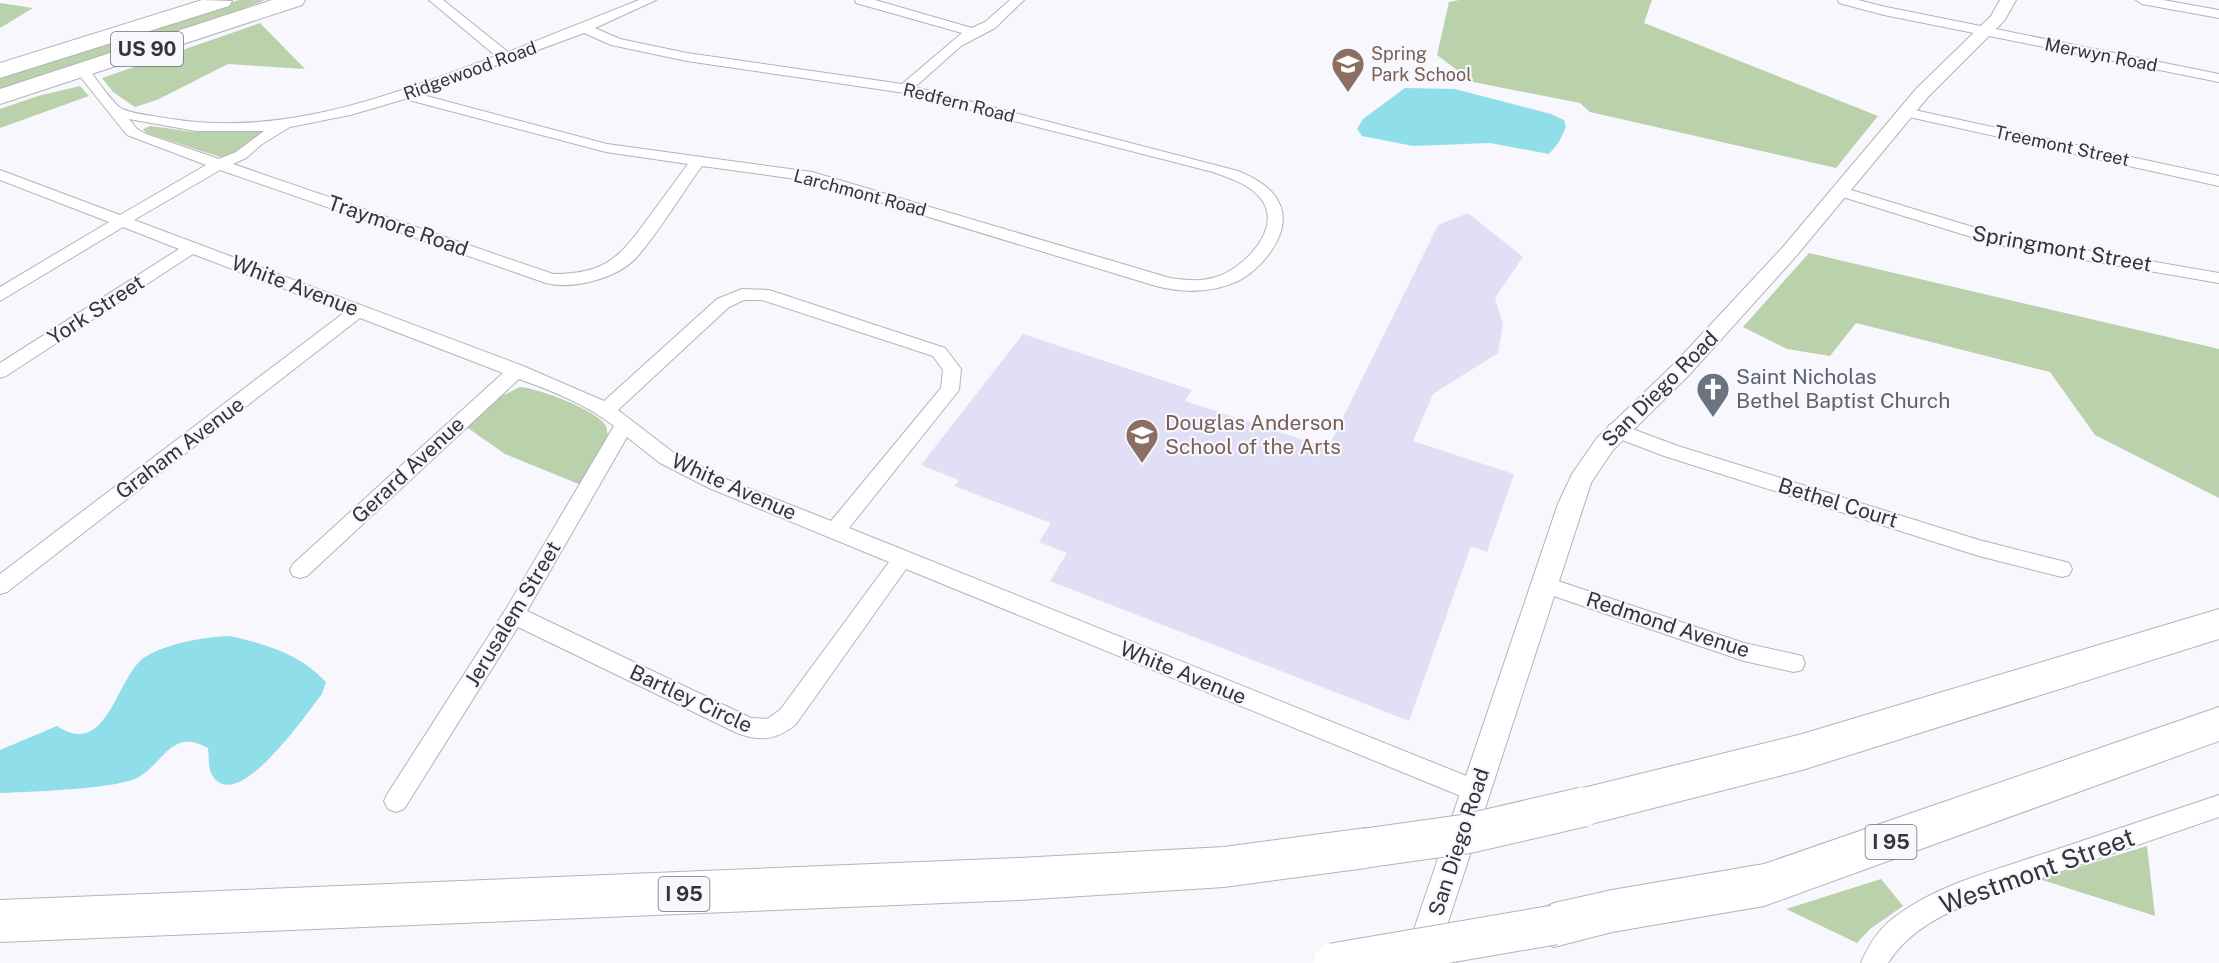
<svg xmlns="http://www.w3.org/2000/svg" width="2219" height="963" font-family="'Public Sans',sans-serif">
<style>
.green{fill:#b9d2ab}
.water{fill:#90deea}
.building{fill:#e0dff6}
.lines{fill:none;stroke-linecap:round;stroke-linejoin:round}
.minor-casing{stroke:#b4b3b9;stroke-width:2}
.tertiary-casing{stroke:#b4b3b9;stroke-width:2}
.trunk-casing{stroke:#b4b3b9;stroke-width:2}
.motorway-casing{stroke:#b4b3b9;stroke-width:2}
.minor{fill:#fff;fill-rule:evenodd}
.tertiary{fill:#fff;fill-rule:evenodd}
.trunk{fill:#fff;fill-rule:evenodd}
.motorway{fill:#fff;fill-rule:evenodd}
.motorway-bridge-casing{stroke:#b4b3b9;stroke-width:41;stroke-linecap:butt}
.motorway-bridge{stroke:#fff;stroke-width:39}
.labels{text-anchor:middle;stroke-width:4.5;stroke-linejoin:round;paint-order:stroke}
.far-education-label{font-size:18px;fill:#785e54;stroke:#f7f7fd;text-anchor:start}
.far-street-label{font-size:18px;fill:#353538;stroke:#f7f7fd}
.shield{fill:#f7f7fd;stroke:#6f6f73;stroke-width:1.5}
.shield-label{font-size:20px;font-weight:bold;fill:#353538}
.street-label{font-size:21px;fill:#353538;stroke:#f7f7fd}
.worship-label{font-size:21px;fill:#5b616d;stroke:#f7f7fd;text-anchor:start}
.education-label{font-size:21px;fill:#785e54;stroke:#f7f7fd;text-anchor:start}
.near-street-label{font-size:26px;fill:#353538;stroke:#f7f7fd}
</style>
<rect width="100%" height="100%" fill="#f7f7fd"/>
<g class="green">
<polygon points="239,0 265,0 226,16 0,90 0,78"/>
<polygon points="1459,0 1652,0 1644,23 1878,116 1836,168 1590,112 1580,103 1473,82 1437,55 1449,2"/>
<polygon points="0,3 33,8 0,28"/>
<polygon points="260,23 305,69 228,64 157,100 135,107 113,92 102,78"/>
<polygon points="80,86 89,96 0,128 0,109 38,96"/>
<polygon points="151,126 194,132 256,131 261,131 261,133 230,155 220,157 146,133 143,129"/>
<polygon points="1809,253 2219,349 2219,498 2095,435 2050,372 1856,323 1830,356 1787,349 1743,327"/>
<path d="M520 387C537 388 598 410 606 426 607 429 607 432 608 435L581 485 505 454 465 426 500 397Z"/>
<polygon points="2147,846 2155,916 2039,879"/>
<polygon points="1881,879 1903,906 1870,929 1857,943 1786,909"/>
</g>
<g class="water">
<polygon points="1405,88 1455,89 1551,114 1564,120 1566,127 1559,142 1549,154 1490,143 1413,146 1362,136 1357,129 1363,119"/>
<path d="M230 636C266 644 300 654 326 682L322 694C308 711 237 817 212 775 208 768 209 756 208 748 172 728 165 761 139 777 119 789 27 792 0 793V750L57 726C108 760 116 676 145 657 168 643 203 637 230 636Z"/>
</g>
<polygon class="building" points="1468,213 1523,257 1495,298 1503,324 1498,353 1433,394 1413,441 1514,474 1487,552 1471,546 1409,721 1050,581 1067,553 1039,542 1051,523 954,486 959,480 921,465 1023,334 1192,390 1185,401 1328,448 1438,225"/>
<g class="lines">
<defs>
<g id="minor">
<path d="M429 0H443L508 52 639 0H656L595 28 620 39 687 53 902 84 962 33 856 3 855 0H875L972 28 985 22 1010 0H1024L995 28 961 46 915 87 1238 171C1254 178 1273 187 1280 205 1292 233 1262 269 1238 281 1212 293 1183 293 1156 286L810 181 702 166C680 196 661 229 637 257 618 278 574 290 546 283L220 170 134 220 523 366 604 401 717 299 742 289 769 290 945 348 961 369 959 390 849 528 1484 783 1488 791 1484 799 1476 802 1468 799 906 569 796 724C777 740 760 742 737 733L518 627 404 809 396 812 388 809 384 801 388 793 506 609 614 426C586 404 552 391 519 379L307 576 300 578 293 576 290 570 293 564 503 373 360 318 7 592 0 594V574L345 312 193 254 6 376 0 378V363L179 249 123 227 0 301V287L109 222 0 180V170L120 215 206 165 127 135 75 70 82 66 87 67C95 77 113 104 122 109 137 115 156 116 172 119 285 137 392 95 496 56ZM584 33 611 45 687 61 905 93 1213 172C1229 178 1250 184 1261 199 1284 228 1243 269 1216 277 1201 282 1185 280 1170 278L812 172 607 144 419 94ZM405 99 606 152 688 164C675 182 662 199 649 217 620 257 606 274 553 274L233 164 246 158 262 144 290 127 350 115ZM129 119 196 131H264L236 152 219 159 146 134 137 129ZM744 300H762L933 356 943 370 941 388 831 521 723 478 674 453 618 410 729 307ZM627 437 660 463 709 488 889 562 780 710 767 719 751 718 527 611Z"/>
<polygon points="1838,0 1858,0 1886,7 2219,74 2219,82 1884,15 1839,3"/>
<polygon points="2136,0 2163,0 2219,10 2219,18 2142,4"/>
<polygon points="1905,108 2219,176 2219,186 1900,115 1898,112 1900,109"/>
<polygon points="1838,186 1999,235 2219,273 2219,283 1997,245 1833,194 1830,191 1833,188"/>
<polygon points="1616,423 1678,446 1979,540 2062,561 2069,563 2072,569 2069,575 2062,577 1979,556 1664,456 1609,435 1607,430 1609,425"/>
<polygon points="1543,576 1744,643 1794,654 1802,656 1805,663 1802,670 1794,672 1744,661 1536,590 1533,584 1536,578"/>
<path d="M2219 795V817L1977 900C1943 914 1908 931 1888 963H1861C1869 944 1879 928 1896 916 1939 884 1995 870 2046 853 2104 834 2161 814 2219 795Z"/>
</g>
<polygon id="tertiary" points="2000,0 2016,0 2004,21 1928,97 1797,255 1690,374 1613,450 1591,483 1437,956 1434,963 1408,963 1405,956 1558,504 1572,474 1597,438 1674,364 1783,247 1916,89 1991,16"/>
<g id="trunk">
<polygon points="202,0 232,1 229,6 0,78 0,63"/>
<polygon points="272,0 305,0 302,5 0,104 0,89"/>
</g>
<g id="motorway">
<polygon points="2219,609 2219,639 1802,770 1583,826 1569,820 1563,807 1569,794 1583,788 1802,734"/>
<polygon points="2219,707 2219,741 1764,906 1612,932 1554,947 1539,940 1532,925 1539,910 1554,903 1612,890 1764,864"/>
<polygon points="1366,828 1381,834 1387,848 1381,862 1366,868 1224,887 1019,900 0,942 0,900 1019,858 1224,847"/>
</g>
</defs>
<use href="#minor" class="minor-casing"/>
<use href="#tertiary" class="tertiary-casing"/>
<use href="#trunk" class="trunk-casing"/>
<use href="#motorway" class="motorway-casing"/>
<use href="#minor" class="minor"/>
<use href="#tertiary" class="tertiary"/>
<use href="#trunk" class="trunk"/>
<use href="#motorway" class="motorway"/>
<defs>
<g id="motorway-bridge">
<polyline points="1366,848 1466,834 1583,807"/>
<polyline points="1333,963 1554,925"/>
</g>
</defs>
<use href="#motorway-bridge" class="motorway-bridge-casing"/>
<use href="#motorway-bridge" class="motorway-bridge"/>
</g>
<defs>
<symbol id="school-pin" viewBox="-11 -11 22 30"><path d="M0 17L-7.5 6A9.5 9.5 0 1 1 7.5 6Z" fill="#8d6e63" stroke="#f7f7fd"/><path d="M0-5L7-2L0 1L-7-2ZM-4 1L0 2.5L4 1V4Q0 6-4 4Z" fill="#fff"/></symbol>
<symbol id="church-pin" viewBox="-11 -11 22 30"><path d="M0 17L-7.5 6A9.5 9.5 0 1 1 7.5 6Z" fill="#6b7280" stroke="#f7f7fd"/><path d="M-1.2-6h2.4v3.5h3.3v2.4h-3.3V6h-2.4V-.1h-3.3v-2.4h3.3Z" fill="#fff"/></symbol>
</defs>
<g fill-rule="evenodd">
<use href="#school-pin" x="1329" y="45" width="38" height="52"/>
<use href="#church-pin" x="1694" y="370" width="38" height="52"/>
<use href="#school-pin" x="1123" y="416" width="38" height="52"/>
</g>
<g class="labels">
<g class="far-education-label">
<text x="1371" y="60">Spring<tspan x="1371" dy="21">Park School</tspan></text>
</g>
<g class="far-street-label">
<text transform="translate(2101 55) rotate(11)" y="6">Merwyn Road</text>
<text transform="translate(470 71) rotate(-20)" y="6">Ridgewood Road</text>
<text transform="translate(959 103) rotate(14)" y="6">Redfern Road</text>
<text transform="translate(2062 146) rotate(12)" y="6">Treemont Street</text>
<text transform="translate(860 193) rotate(15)" y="6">Larchmont Road</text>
</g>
<g class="shield">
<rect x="111" y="32" width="72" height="34" rx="4.5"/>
<rect x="1865.5" y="825" width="51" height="34" rx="4.5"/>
<rect x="658.5" y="877" width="51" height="34" rx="4.5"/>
</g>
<g class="shield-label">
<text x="147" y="56">US 90</text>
<text x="1891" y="849">I 95</text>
<text x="684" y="901">I 95</text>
</g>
<g class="street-label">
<text transform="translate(398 226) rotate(19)" y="7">Traymore Road</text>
<text transform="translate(2062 249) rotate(10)" y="7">Springmont Street</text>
<text transform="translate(295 286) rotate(21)" y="7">White Avenue</text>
<text transform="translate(96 310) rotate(-33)" y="7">York Street</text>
<text transform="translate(1660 389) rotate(-45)" y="7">San Diego Road</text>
<text transform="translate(180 448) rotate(-37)" y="7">Graham Avenue</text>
<text transform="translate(408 470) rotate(-43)" y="7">Gerard Avenue</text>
<text transform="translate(734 487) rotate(24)" y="7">White Avenue</text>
<text transform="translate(1838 503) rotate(17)" y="7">Bethel Court</text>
<text transform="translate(513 614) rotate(-59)" y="7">Jerusalem Street</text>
<text transform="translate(1668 625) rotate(18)" y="7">Redmond Avenue</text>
<text transform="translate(1183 673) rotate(22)" y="7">White Avenue</text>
<text transform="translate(691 699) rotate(25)" y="7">Bartley Circle</text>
<text transform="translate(1459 842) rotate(-72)" y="7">San Diego Road</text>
</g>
<g class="worship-label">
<text x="1736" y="384">Saint Nicholas<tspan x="1736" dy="24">Bethel Baptist Church</tspan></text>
</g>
<g class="education-label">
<text x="1165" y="430">Douglas Anderson<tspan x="1165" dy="24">School of the Arts</tspan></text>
</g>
<g class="near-street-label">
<text transform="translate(2037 871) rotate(-20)" y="9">Westmont Street</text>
</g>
</g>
</svg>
